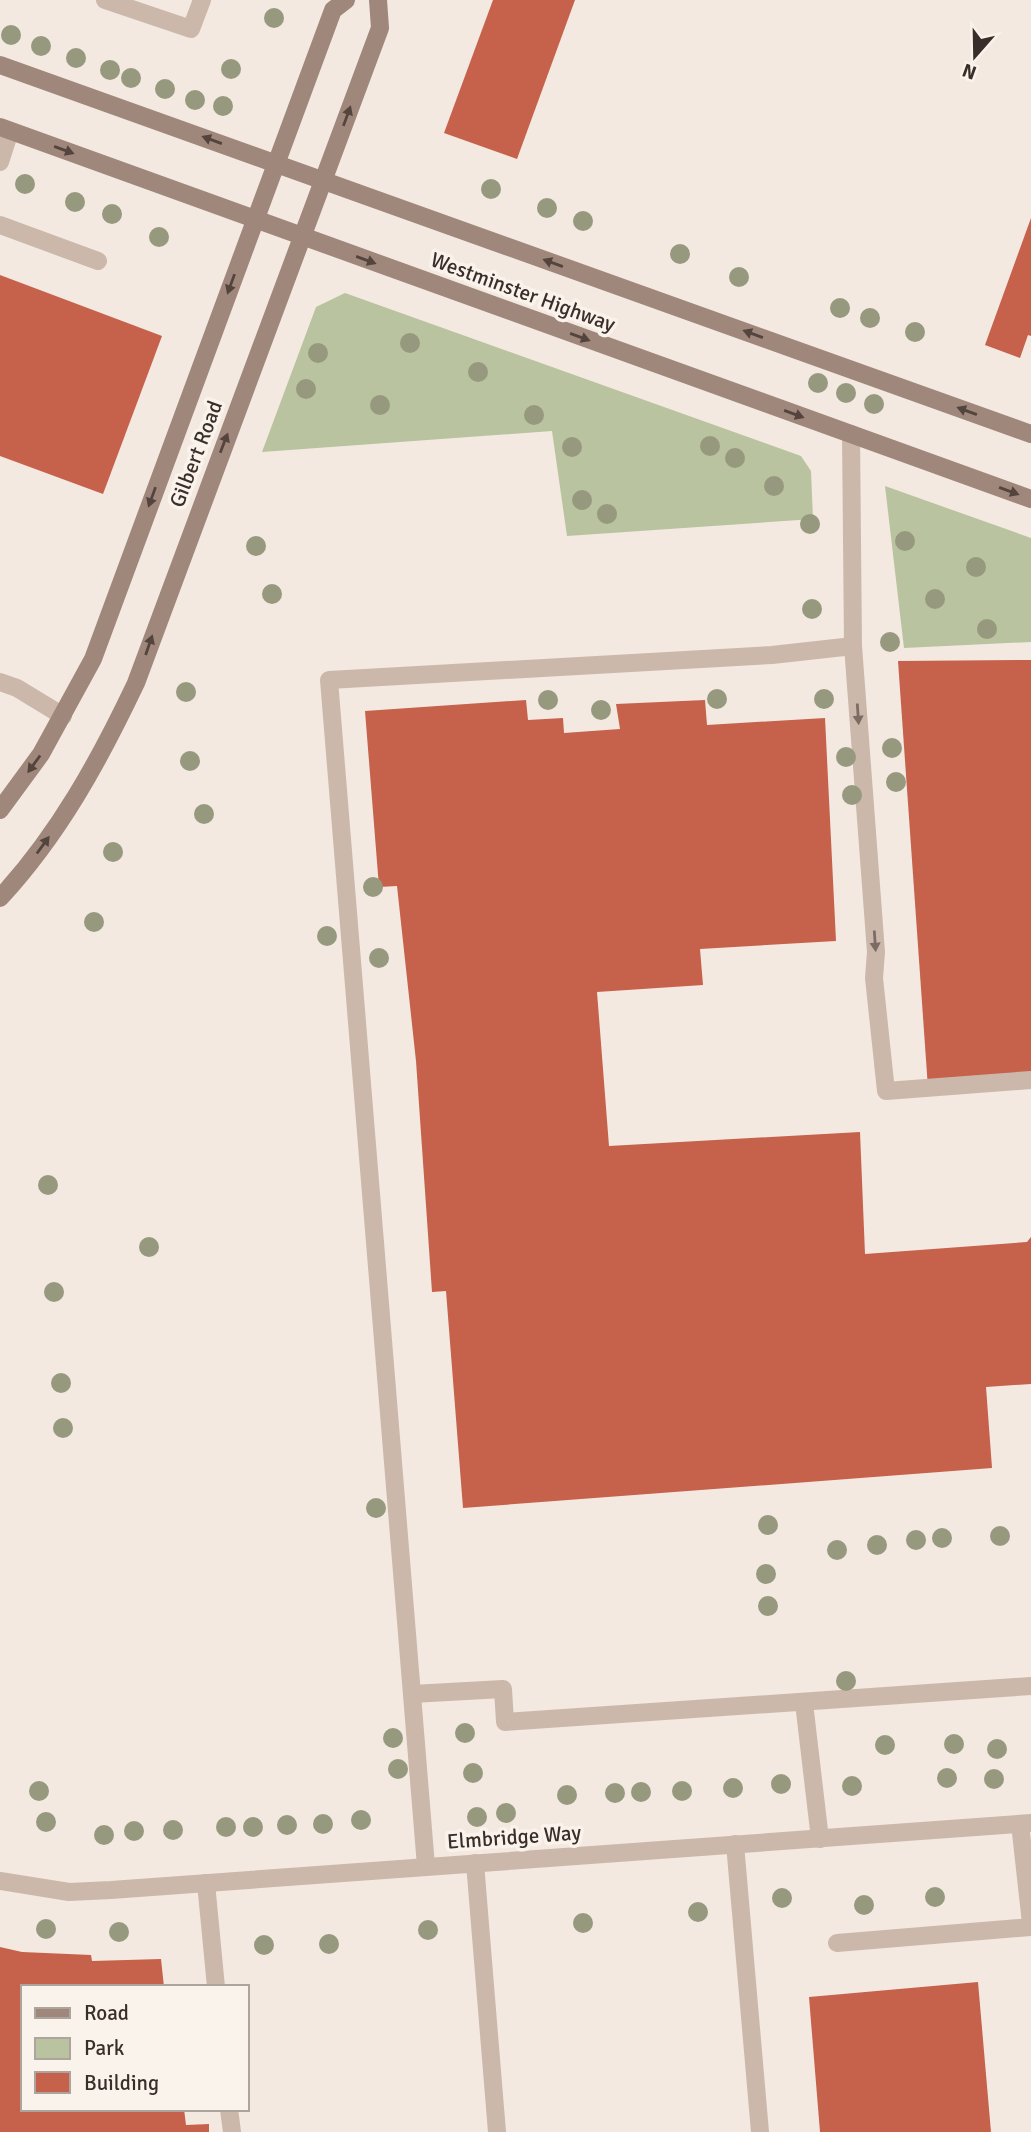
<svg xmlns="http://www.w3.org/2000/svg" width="1031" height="2132" font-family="Signika,sans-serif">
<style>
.green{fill:#b9c39f}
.building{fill:#c6614b}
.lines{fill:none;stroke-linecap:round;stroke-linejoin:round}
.lane{stroke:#ccb8ab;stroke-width:18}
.street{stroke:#ccb8ab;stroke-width:18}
.secondary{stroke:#a0877c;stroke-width:18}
.tree{fill:#97997e}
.oneway{fill:#54443e}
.oneway2{fill:#7c6c64}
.labels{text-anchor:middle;stroke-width:7;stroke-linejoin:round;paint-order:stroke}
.street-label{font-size:21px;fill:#3a2e2a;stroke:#faf3ec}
</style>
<rect width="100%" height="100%" fill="#f3e9e0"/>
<g class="green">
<polygon points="345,293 801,456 811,471 813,519 567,536 552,431 262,452 316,307"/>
<polygon points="885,486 1031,538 1031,642 904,648"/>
</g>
<g class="building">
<polygon points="493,0 575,0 517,159 444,133"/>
<polygon points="1031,218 1031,336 1028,335 1020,358 985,345"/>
<polygon points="0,275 162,336 103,494 0,456"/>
<polygon points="1031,660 1031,1080 928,1088 898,661"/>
<polygon points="526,700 528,720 563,718 564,733 620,729 616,704 705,700 707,725 825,718 836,941 700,949 703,985 597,992 609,1146 860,1132 865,1254 1027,1242 1031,1237 1031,1384 986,1387 992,1468 463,1508 446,1291 432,1292 416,1061 397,886 379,887 365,711"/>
<polygon points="0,1947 22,1952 91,1955 92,1961 161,1959 164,1987 23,1987 23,2109 184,2109 186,2125 209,2124 209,2132 0,2132"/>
<polygon points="978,1982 991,2132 820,2132 809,1997"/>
</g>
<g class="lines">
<g class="lane">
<polyline points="105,0 191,29 202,0"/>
<polyline points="0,162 10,131"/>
<polyline points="0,225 98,261"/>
<polyline points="851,434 853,646 876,952 874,978 886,1091 1031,1080"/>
<polyline points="0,682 17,688 63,716"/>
<polyline points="412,1694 503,1689 505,1722 1031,1686"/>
<polyline points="804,1703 820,1839"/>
<polyline points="1020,1824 1031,1923"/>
<polyline points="735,1844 760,2132"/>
<polyline points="475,1863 497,2132"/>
<polyline points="426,1866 329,680 772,655 853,646"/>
<polyline points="206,1883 216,1987"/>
<polyline points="837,1943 1031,1927"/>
<polyline points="229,2109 232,2132"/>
</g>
<polyline class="street" points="0,1881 69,1892 111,1890 1031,1823"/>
<g class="secondary">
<polyline points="0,65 1031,434"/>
<polyline points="0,127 1031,499"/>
<polyline points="0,810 41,754 93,659 333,10 346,0"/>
<path d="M0 898C59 834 99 761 136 683L380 28 378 0"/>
</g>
</g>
<g class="tree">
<circle cx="274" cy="18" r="10"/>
<circle cx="11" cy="35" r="10"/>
<circle cx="41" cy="46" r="10"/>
<circle cx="76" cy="58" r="10"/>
<circle cx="231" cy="69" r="10"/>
<circle cx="110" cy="70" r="10"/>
<circle cx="131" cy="78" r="10"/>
<circle cx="165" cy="89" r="10"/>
<circle cx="195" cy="100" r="10"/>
<circle cx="223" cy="106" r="10"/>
<circle cx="25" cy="184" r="10"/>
<circle cx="491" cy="189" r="10"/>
<circle cx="75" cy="202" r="10"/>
<circle cx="547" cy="208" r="10"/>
<circle cx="112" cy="214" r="10"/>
<circle cx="583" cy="221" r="10"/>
<circle cx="159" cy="237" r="10"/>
<circle cx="680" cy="254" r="10"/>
<circle cx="739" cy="277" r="10"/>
<circle cx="840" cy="308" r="10"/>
<circle cx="870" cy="318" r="10"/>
<circle cx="915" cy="332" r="10"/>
<circle cx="410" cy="343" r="10"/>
<circle cx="318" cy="353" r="10"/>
<circle cx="478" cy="372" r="10"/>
<circle cx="818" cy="383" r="10"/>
<circle cx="306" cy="389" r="10"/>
<circle cx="846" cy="393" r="10"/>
<circle cx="874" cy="404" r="10"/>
<circle cx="380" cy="405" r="10"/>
<circle cx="534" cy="415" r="10"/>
<circle cx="710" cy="446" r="10"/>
<circle cx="572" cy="447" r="10"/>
<circle cx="735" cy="458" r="10"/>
<circle cx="774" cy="486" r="10"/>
<circle cx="582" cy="500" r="10"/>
<circle cx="607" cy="514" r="10"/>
<circle cx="810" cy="524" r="10"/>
<circle cx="905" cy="541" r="10"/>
<circle cx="256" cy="546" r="10"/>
<circle cx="976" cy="567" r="10"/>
<circle cx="272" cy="594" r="10"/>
<circle cx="935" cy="599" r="10"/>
<circle cx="812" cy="609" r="10"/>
<circle cx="987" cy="629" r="10"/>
<circle cx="890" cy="642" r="10"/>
<circle cx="186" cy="692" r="10"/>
<circle cx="717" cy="699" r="10"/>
<circle cx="824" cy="699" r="10"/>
<circle cx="548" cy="700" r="10"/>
<circle cx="601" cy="710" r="10"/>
<circle cx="892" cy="748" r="10"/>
<circle cx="846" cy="757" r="10"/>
<circle cx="190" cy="761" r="10"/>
<circle cx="896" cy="782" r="10"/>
<circle cx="852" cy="795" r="10"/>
<circle cx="204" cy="814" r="10"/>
<circle cx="113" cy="852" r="10"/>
<circle cx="373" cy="887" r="10"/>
<circle cx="94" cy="922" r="10"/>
<circle cx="327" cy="936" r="10"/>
<circle cx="379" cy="958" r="10"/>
<circle cx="48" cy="1185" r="10"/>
<circle cx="149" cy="1247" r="10"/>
<circle cx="54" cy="1292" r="10"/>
<circle cx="61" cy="1383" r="10"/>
<circle cx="63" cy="1428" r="10"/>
<circle cx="376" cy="1508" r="10"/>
<circle cx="768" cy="1525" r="10"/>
<circle cx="1000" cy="1536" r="10"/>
<circle cx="942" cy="1538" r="10"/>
<circle cx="916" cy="1540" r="10"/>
<circle cx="877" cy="1545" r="10"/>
<circle cx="837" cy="1550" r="10"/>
<circle cx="766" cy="1574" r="10"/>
<circle cx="768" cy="1606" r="10"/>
<circle cx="846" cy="1681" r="10"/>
<circle cx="465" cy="1733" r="10"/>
<circle cx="393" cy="1738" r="10"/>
<circle cx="954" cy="1744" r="10"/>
<circle cx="885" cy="1745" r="10"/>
<circle cx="997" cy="1749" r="10"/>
<circle cx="398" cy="1769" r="10"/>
<circle cx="473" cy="1773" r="10"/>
<circle cx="947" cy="1778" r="10"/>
<circle cx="994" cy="1779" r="10"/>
<circle cx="781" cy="1784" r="10"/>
<circle cx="852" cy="1786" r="10"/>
<circle cx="733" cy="1788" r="10"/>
<circle cx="39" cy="1791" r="10"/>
<circle cx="682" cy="1791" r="10"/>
<circle cx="641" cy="1792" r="10"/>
<circle cx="615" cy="1793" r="10"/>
<circle cx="567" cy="1795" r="10"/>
<circle cx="506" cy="1813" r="10"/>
<circle cx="477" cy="1817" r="10"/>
<circle cx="361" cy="1820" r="10"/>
<circle cx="46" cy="1822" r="10"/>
<circle cx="323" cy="1824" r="10"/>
<circle cx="287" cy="1825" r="10"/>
<circle cx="226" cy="1827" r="10"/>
<circle cx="253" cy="1827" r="10"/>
<circle cx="173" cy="1830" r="10"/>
<circle cx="134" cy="1831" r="10"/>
<circle cx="104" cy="1835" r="10"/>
<circle cx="935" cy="1897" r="10"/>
<circle cx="782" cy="1898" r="10"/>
<circle cx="864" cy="1905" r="10"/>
<circle cx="698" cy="1912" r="10"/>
<circle cx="583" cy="1923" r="10"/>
<circle cx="46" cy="1929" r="10"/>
<circle cx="428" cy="1930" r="10"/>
<circle cx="119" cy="1932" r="10"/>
<circle cx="329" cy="1944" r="10"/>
<circle cx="264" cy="1945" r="10"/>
</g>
<defs><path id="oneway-solid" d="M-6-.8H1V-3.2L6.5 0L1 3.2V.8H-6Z" transform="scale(1.75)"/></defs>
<g class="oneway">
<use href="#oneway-solid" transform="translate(347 116) rotate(-70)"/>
<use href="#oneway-solid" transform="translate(212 140) rotate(-160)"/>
<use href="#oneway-solid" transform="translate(64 150) rotate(20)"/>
<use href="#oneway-solid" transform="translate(366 260) rotate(20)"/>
<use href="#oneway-solid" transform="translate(553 263) rotate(-160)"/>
<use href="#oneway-solid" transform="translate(231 284) rotate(110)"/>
<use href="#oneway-solid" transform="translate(753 334) rotate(-160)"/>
<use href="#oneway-solid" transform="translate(580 337) rotate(20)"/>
<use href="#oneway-solid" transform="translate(967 411) rotate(-160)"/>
<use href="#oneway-solid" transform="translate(794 414) rotate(20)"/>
<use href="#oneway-solid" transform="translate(224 443) rotate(-69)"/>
<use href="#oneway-solid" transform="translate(1009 491) rotate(20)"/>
<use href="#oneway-solid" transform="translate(152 497) rotate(110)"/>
<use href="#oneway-solid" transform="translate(149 645) rotate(-71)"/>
<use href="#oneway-solid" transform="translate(34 764) rotate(126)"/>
<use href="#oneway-solid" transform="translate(43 845) rotate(-54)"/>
</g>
<g class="oneway2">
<use href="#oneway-solid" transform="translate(858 714) rotate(86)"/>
<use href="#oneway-solid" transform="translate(875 941) rotate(86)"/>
</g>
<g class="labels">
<g class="street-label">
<text transform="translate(523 292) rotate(20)" y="7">Westminster Highway</text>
<text transform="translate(196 454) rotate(-69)" y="7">Gilbert Road</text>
<text transform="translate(514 1837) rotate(-4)" y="7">Elmbridge Way</text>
</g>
</g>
<rect x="21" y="1985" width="228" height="126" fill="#faf3ec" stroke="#ada49e" stroke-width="2"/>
<rect x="35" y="2008" width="35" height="10" fill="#a0877c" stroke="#ada49e" stroke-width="2"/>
<text x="84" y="2020" font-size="21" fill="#3a2e2a">Road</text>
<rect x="35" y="2038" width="35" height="21" fill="#b9c39f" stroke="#ada49e" stroke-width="2"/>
<text x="84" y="2055" font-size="21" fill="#3a2e2a">Park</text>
<rect x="35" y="2072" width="35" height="21" fill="#c6614b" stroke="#ada49e" stroke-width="2"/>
<text x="84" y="2090" font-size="21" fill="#3a2e2a">Building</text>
<g transform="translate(975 56) rotate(200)" stroke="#faf3ec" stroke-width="5" paint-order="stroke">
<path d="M0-5L12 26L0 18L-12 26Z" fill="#3a2e2a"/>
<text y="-10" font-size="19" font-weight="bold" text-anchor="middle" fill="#3a2e2a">N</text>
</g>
</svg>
